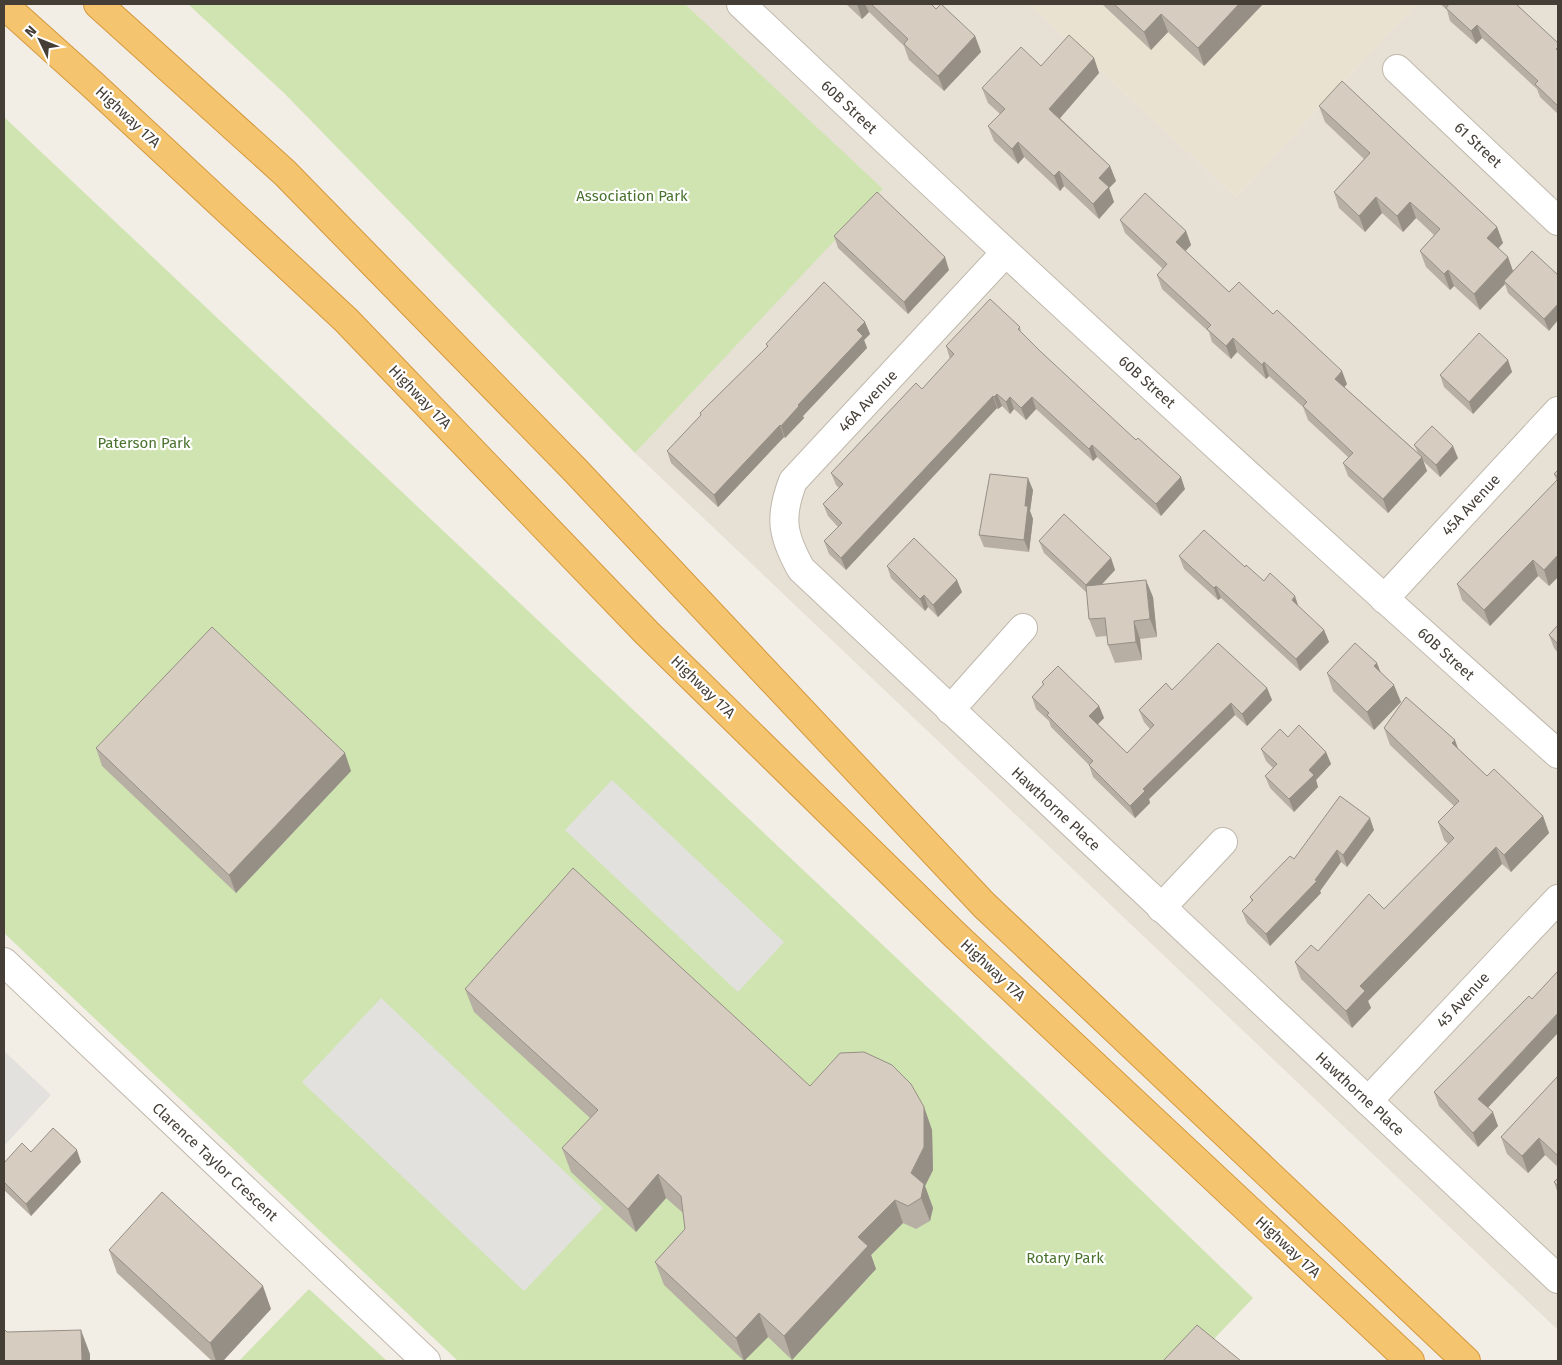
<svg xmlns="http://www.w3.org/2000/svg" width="1562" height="1365" font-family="'Fira Sans',sans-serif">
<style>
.residential{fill:#e6e0d5}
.education{fill:#eae2d1}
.green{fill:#cfe4b1}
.parking{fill:#e3e1de}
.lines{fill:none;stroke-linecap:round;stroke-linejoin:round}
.minor-casing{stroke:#c0b8ac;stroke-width:30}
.highway-casing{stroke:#d4983e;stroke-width:30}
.minor{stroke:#fff;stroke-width:28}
.highway{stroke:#f5c46e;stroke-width:28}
.wall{fill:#b8afa4}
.shaded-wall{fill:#968f86}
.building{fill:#d6ccbf;stroke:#968f86}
.labels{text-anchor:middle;stroke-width:4.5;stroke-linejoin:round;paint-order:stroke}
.street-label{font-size:15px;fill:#443e36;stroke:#fff}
.park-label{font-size:15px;fill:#49722d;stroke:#fff}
</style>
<rect width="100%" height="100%" fill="#f2eee6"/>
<polygon class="residential" points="685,4 1029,4 1236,197 1416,4 1558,4 1558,1330 635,453 882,189"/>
<polygon class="education" points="1029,4 1416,4 1236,197"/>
<g class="green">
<polygon points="188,4 685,4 883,189 635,453 284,93"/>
<polygon points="4,117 1060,1112 1253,1298 1193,1361 458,1361 4,933"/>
<polygon points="309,1289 387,1361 239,1361"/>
</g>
<g class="parking">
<polygon points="612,780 784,942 738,992 565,830"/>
<polygon points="381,998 603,1208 524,1291 302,1082"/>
<polygon points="4,1051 51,1095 4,1146"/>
</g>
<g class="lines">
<defs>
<g id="minor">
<path d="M741 4C1009 258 1282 508 1558 754"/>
<polyline points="1397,69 1558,221"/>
<path d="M1005 253 793 481C779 517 782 535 801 569L1558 1279"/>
<polyline points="1384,599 1558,411"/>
<polyline points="950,710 1023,628"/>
<polyline points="1161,908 1223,842"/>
<polyline points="4,962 426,1361"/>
<polyline points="1368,1101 1558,899"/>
</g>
<g id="highway">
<polyline points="98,4 285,173 576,471 984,905 1466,1361"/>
<polyline points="4,5 93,85 346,320 647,633 955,935 1410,1361"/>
</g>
</defs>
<use href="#minor" class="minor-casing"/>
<use href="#highway" class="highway-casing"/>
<use href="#minor" class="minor"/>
<use href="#highway" class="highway"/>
</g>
<g class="wall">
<polygon points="846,4 931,4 936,9 975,36 981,52 944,91 909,60 904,46 869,12 862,19"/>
<polygon points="1102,4 1263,4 1204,66 1168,32 1151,50"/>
<polygon points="1440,4 1516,4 1558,43 1558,114 1540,97 1537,89 1482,38 1476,44 1450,21 1447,10"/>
<polygon points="1094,58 1099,73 1060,118 1110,166 1116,181 1109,188 1114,202 1099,219 1064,186 1060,191 1024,157 1018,164 994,141 988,126 1000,114 988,103 982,88 1041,66"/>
<polygon points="1319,106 1497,227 1503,243 1498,248 1508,257 1513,271 1532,251 1549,331 1508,293 1505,284 1480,310 1454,286 1450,290 1426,267 1420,251 1434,235 1416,218 1403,232 1382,213 1365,232 1339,208 1334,192 1364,159 1325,122"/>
<polygon points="1120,220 1186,231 1191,245 1185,251 1229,292 1347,384 1344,387 1418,453 1414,445 1458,458 1440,477 1423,461 1427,471 1388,513 1348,476 1343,463 1348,457 1308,420 1303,407 1269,376 1266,379 1237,352 1231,359 1212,342 1209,332 1162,289 1157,275 1163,269 1125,233"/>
<polygon points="834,236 949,270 908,314 838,248"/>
<polygon points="865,322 870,334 864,340 867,348 803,416 804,418 785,438 784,437 718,507 671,463 667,451 701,415 700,413 767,347 766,344"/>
<polygon points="1020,327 1021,332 1040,351 1185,489 1161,516 1097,457 1093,461 1036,409 1026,420 1014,409 1010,414 1002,406 998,409 997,408 846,570 829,554 824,541 838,527 828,516 823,504 839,488 836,485 831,473 922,389 950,359 946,346"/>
<polygon points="1508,360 1512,372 1473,414 1444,387 1440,375"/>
<polygon points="1558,470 1558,577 1549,586 1538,576 1490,626 1462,600 1457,584 1557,481 1554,474"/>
<polygon points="1033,490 1030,511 1033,519 1029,552 984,547 979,535"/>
<polygon points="1039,541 1111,558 1115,570 1102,584 1153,597 1157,637 1140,639 1142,660 1115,663 1108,645 1107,636 1096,637 1089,619 1087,593 1044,553"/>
<polygon points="1179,556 1245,567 1264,581 1324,630 1329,642 1300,671 1221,598 1218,600 1184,569"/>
<polygon points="887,566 962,592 938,617 928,607 925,611 891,578"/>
<polygon points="1558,625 1558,653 1554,648 1549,635"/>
<polygon points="1380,671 1401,702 1374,730 1333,691 1327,673"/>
<polygon points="1042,682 1099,706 1104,718 1098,724 1127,753 1150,729 1144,722 1139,710 1172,690 1267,688 1272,700 1247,726 1235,715 1149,799 1150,803 1135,818 1093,777 1089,765 1051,727 1049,721 1036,709 1032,697 1043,685"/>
<polygon points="1384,728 1458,749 1487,776 1543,816 1549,833 1511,872 1502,864 1368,1001 1371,1008 1352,1028 1301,979 1295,962 1318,951 1384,909 1448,844 1444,840 1438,822 1454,806 1390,745"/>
<polygon points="1288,737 1326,752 1331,764 1316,780 1318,787 1294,812 1270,788 1265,776 1273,768 1266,761 1261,749"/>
<polygon points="96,748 351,771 236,893 102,766"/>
<polygon points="1374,830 1347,867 1341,862 1320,891 1321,893 1270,946 1247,923 1242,911 1252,902 1250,897 1294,859"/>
<polygon points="465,989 810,1086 924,1107 932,1130 933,1170 925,1186 933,1208 930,1221 916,1229 903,1223 871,1255 876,1269 792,1360 768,1337 744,1361 664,1285 655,1262 685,1229 683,1213 666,1198 636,1232 571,1172 562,1148 590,1118 474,1012"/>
<polygon points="1532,999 1488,1108 1498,1126 1478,1147 1439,1106 1434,1092"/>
<polygon points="1558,1076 1558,1167 1545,1155 1528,1173 1507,1154 1501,1137"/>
<polygon points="31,1152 81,1162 31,1216 4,1190 4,1163"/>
<polygon points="1558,1178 1558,1194 1554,1182"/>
<polygon points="109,1250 271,1309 223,1361 212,1361 117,1273"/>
</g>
<g class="shaded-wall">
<polygon points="857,4 865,4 869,12 862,19"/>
<polygon points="1239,4 1263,4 1204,66 1198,48"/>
<polygon points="1161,14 1168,32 1151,50 1144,32"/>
<polygon points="1477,25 1482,38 1476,44 1471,31"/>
<polygon points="975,36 981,52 944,91 938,76"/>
<polygon points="1094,58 1099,73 1055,124 1049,109"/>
<polygon points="1018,142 1024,157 1018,164 1012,149"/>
<polygon points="1110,166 1116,181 1109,188 1114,202 1099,219 1093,204 1099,178"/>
<polygon points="1059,171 1064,186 1060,191 1054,176"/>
<polygon points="1376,197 1382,213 1365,232 1359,216"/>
<polygon points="1410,202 1416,218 1403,232 1397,216"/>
<polygon points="1497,227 1503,243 1493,254 1487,238"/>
<polygon points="1186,231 1191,245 1181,256 1176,242"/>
<polygon points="945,257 949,270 908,314 904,302"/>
<polygon points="1508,257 1514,274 1504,281 1505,284 1480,310 1474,294"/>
<polygon points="1448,270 1454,286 1450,290 1444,274"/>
<polygon points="1558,304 1558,320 1549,331 1544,319"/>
<polygon points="865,322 870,334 864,340 867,348 803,416 804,418 785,438 781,426 857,330"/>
<polygon points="1233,338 1237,352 1231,359 1226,346"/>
<polygon points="1508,360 1512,372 1473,414 1469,402"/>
<polygon points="1264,362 1269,376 1266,379 1262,365"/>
<polygon points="1342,371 1347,384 1340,392 1335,379"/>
<polygon points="997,394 1002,406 998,409 994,397"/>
<polygon points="993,396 997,408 846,570 841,558"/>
<polygon points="1010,397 1014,409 1010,414 1006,402"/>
<polygon points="1032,397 1036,409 1026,420 1021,408"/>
<polygon points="780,425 784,437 718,507 714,495"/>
<polygon points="1092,445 1097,457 1093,461 1089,449"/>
<polygon points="1453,446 1458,458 1440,477 1436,465"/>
<polygon points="1422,457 1427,471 1388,513 1383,499"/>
<polygon points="1181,477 1185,489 1161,516 1156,504"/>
<polygon points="1028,478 1033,490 1030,511 1033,519 1029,552 1024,540 1025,506"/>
<polygon points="1558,555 1558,577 1549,586 1544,570"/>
<polygon points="1111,558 1115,570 1090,597 1086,585"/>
<polygon points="1533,560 1538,576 1490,626 1484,610"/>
<polygon points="957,580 962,592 938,617 933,605"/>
<polygon points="1146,580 1153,597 1157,637 1150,619"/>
<polygon points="1216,586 1221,598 1218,600 1214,588"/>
<polygon points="924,595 928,607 925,611 920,599"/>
<polygon points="1295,596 1299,608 1292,600"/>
<polygon points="1134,621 1140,639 1142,660 1136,642"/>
<polygon points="1324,630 1329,642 1300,671 1296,659"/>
<polygon points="1377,663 1384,681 1374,666"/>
<polygon points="1394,685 1401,702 1374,730 1367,712"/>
<polygon points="1267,688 1272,700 1247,726 1242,714"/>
<polygon points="1231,703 1235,715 1149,799 1150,803 1135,818 1130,806 1143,789"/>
<polygon points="1099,706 1104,718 1094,728 1089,716"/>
<polygon points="1455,740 1461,757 1452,743"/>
<polygon points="1326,752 1331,764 1316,780 1318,787 1294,812 1289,799 1309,770"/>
<polygon points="345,753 351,771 236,893 229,875"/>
<polygon points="1543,816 1549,833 1511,872 1504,855"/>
<polygon points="1370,818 1374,830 1347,867 1343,855"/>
<polygon points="1496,847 1502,864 1368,1001 1371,1008 1352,1028 1346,1011 1360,986"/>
<polygon points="1337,850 1341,862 1320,891 1321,893 1270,946 1266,934 1315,880"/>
<polygon points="1558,1013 1558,1033 1483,1113 1478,1099"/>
<polygon points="924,1107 932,1130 933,1170 925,1186 933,1208 930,1221 921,1198 911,1173"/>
<polygon points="1493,1112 1498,1126 1478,1147 1473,1133"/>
<polygon points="1539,1138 1545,1155 1528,1173 1522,1156"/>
<polygon points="77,1150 81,1162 31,1216 26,1204"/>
<polygon points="658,1174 666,1198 636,1232 628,1209"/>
<polygon points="895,1200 903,1223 871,1255 876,1269 792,1360 784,1336 858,1237"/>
<polygon points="263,1286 271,1309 223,1361 216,1361 210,1343"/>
<polygon points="759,1313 768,1337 744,1361 736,1338"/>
<polygon points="81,1330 90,1354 90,1361 82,1361"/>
</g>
<g class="building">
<polygon points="871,4 931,4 936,9 941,4 975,36 938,76 904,44 908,39"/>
<polygon points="1114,4 1239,4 1198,48 1161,14 1144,32"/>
<polygon points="1449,4 1516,4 1558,43 1558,47 1556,49 1558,51 1558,106 1535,84 1538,81 1477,25 1471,31 1446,8"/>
<polygon points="1069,35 1094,58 1049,109 1110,166 1099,178 1109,187 1093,204 1059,171 1054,176 1018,142 1012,149 988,126 1005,109 982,88 1021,47 1041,66"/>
<polygon points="1342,81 1497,227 1487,238 1508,257 1474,294 1448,270 1444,274 1420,251 1440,229 1410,202 1397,216 1376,197 1359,216 1334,192 1370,153 1319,106"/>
<polygon points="877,192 945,257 904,302 834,236"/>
<polygon points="1145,193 1186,231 1176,242 1229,292 1239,282 1273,314 1277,310 1342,371 1335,379 1422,457 1383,499 1343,463 1353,453 1303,406 1307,402 1264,362 1262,365 1233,338 1226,346 1207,329 1211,325 1157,275 1167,264 1120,220"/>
<polygon points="1532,251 1558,275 1558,304 1544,319 1504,281"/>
<polygon points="824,282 865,322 857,330 863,336 798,405 799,406 781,426 780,425 714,495 667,451 701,415 700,413 768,346 766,344"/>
<polygon points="990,299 1020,327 1018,329 1040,351 1136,440 1138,438 1181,477 1156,504 1092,445 1089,449 1032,397 1021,408 1010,397 1006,402 997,394 994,397 993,396 841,558 824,541 842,523 823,504 843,484 831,473 916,383 922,389 954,354 946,346"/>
<polygon points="1479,333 1508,360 1469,402 1440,375"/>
<polygon points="1432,426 1453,446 1436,465 1414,445"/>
<polygon points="1558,470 1558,477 1554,474"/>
<polygon points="990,474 1028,478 1025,506 1028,506 1024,540 979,535"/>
<polygon points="1558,479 1558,555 1544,570 1533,560 1484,610 1457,584"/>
<polygon points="1064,514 1111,558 1086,585 1039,541"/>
<polygon points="1204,530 1245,567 1246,565 1264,581 1270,573 1295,596 1292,600 1324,630 1296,659 1216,586 1214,588 1179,556"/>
<polygon points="914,538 957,580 933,605 924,595 920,599 887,566"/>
<polygon points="1146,580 1150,619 1134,621 1136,642 1108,645 1105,618 1089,619 1086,586"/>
<polygon points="1558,625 1558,644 1549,635"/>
<polygon points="212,627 345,753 229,875 96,748"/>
<polygon points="1218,643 1267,688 1242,714 1231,703 1143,789 1145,791 1130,806 1089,765 1093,761 1047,715 1049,713 1032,697 1044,684 1042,682 1058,666 1099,706 1089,716 1127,753 1154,725 1139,710 1166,683 1172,690"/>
<polygon points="1355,643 1377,663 1374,666 1394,685 1367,712 1327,673"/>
<polygon points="1406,697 1455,740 1452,743 1487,776 1494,769 1543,816 1504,855 1496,847 1360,986 1365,991 1346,1011 1295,962 1311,945 1318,951 1369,894 1384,909 1454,838 1438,822 1459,801 1384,728"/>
<polygon points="1299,725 1326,752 1309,770 1314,775 1289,799 1265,776 1277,764 1261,749 1280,729 1288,737"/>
<polygon points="1340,796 1370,818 1343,855 1337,850 1315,880 1317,881 1266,934 1242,911 1253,900 1250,897 1290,856 1294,859"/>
<polygon points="573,868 810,1086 840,1053 864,1052 892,1065 911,1084 924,1107 924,1147 911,1173 924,1184 921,1198 908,1206 895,1200 858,1237 868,1246 784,1336 759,1313 736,1338 655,1262 685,1229 681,1196 658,1174 628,1209 562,1148 598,1110 465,989"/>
<polygon points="1558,971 1558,1013 1478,1099 1493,1112 1473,1133 1434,1092 1529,996 1532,999"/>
<polygon points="1558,1076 1558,1156 1539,1138 1522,1156 1501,1137"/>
<polygon points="53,1128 77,1150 26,1204 4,1182 4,1163 22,1143 31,1152"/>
<polygon points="1558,1178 1558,1186 1554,1182"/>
<polygon points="162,1192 263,1286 210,1343 109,1250"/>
<polygon points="1197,1325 1241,1361 1163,1361"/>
<polygon points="4,1329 7,1332 81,1330 82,1361 4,1361"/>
</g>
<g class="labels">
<g class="street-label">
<text transform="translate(849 107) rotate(43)" y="5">60B Street</text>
<text transform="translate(128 117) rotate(43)" y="5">Highway 17A</text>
<text transform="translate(1478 145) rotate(43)" y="5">61 Street</text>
<text transform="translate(1147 382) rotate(42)" y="5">60B Street</text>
<text transform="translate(420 397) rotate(46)" y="5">Highway 17A</text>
<text transform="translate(868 401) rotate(-47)" y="5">46A Avenue</text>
<text transform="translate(1471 505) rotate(-47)" y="5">45A Avenue</text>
<text transform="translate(1446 654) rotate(42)" y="5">60B Street</text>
<text transform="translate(703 687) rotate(44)" y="5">Highway 17A</text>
<text transform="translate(1056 809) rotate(43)" y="5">Hawthorne Place</text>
<text transform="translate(993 970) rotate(43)" y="5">Highway 17A</text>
<text transform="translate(1463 1000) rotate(-47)" y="5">45 Avenue</text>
<text transform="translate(1360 1094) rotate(43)" y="5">Hawthorne Place</text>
<text transform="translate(215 1162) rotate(43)" y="5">Clarence Taylor Crescent</text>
<text transform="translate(1288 1247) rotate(43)" y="5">Highway 17A</text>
</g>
<g class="park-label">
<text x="632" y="201">Association Park</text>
<text x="144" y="448">Paterson Park</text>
<text x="1065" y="1263">Rotary Park</text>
</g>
</g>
<rect width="1562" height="1365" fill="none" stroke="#443e36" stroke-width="10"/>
<g transform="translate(40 40) rotate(313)" stroke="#ffffff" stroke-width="4" paint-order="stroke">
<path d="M0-4L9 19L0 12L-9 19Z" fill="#443e36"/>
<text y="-8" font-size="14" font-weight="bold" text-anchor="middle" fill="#443e36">N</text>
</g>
</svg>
